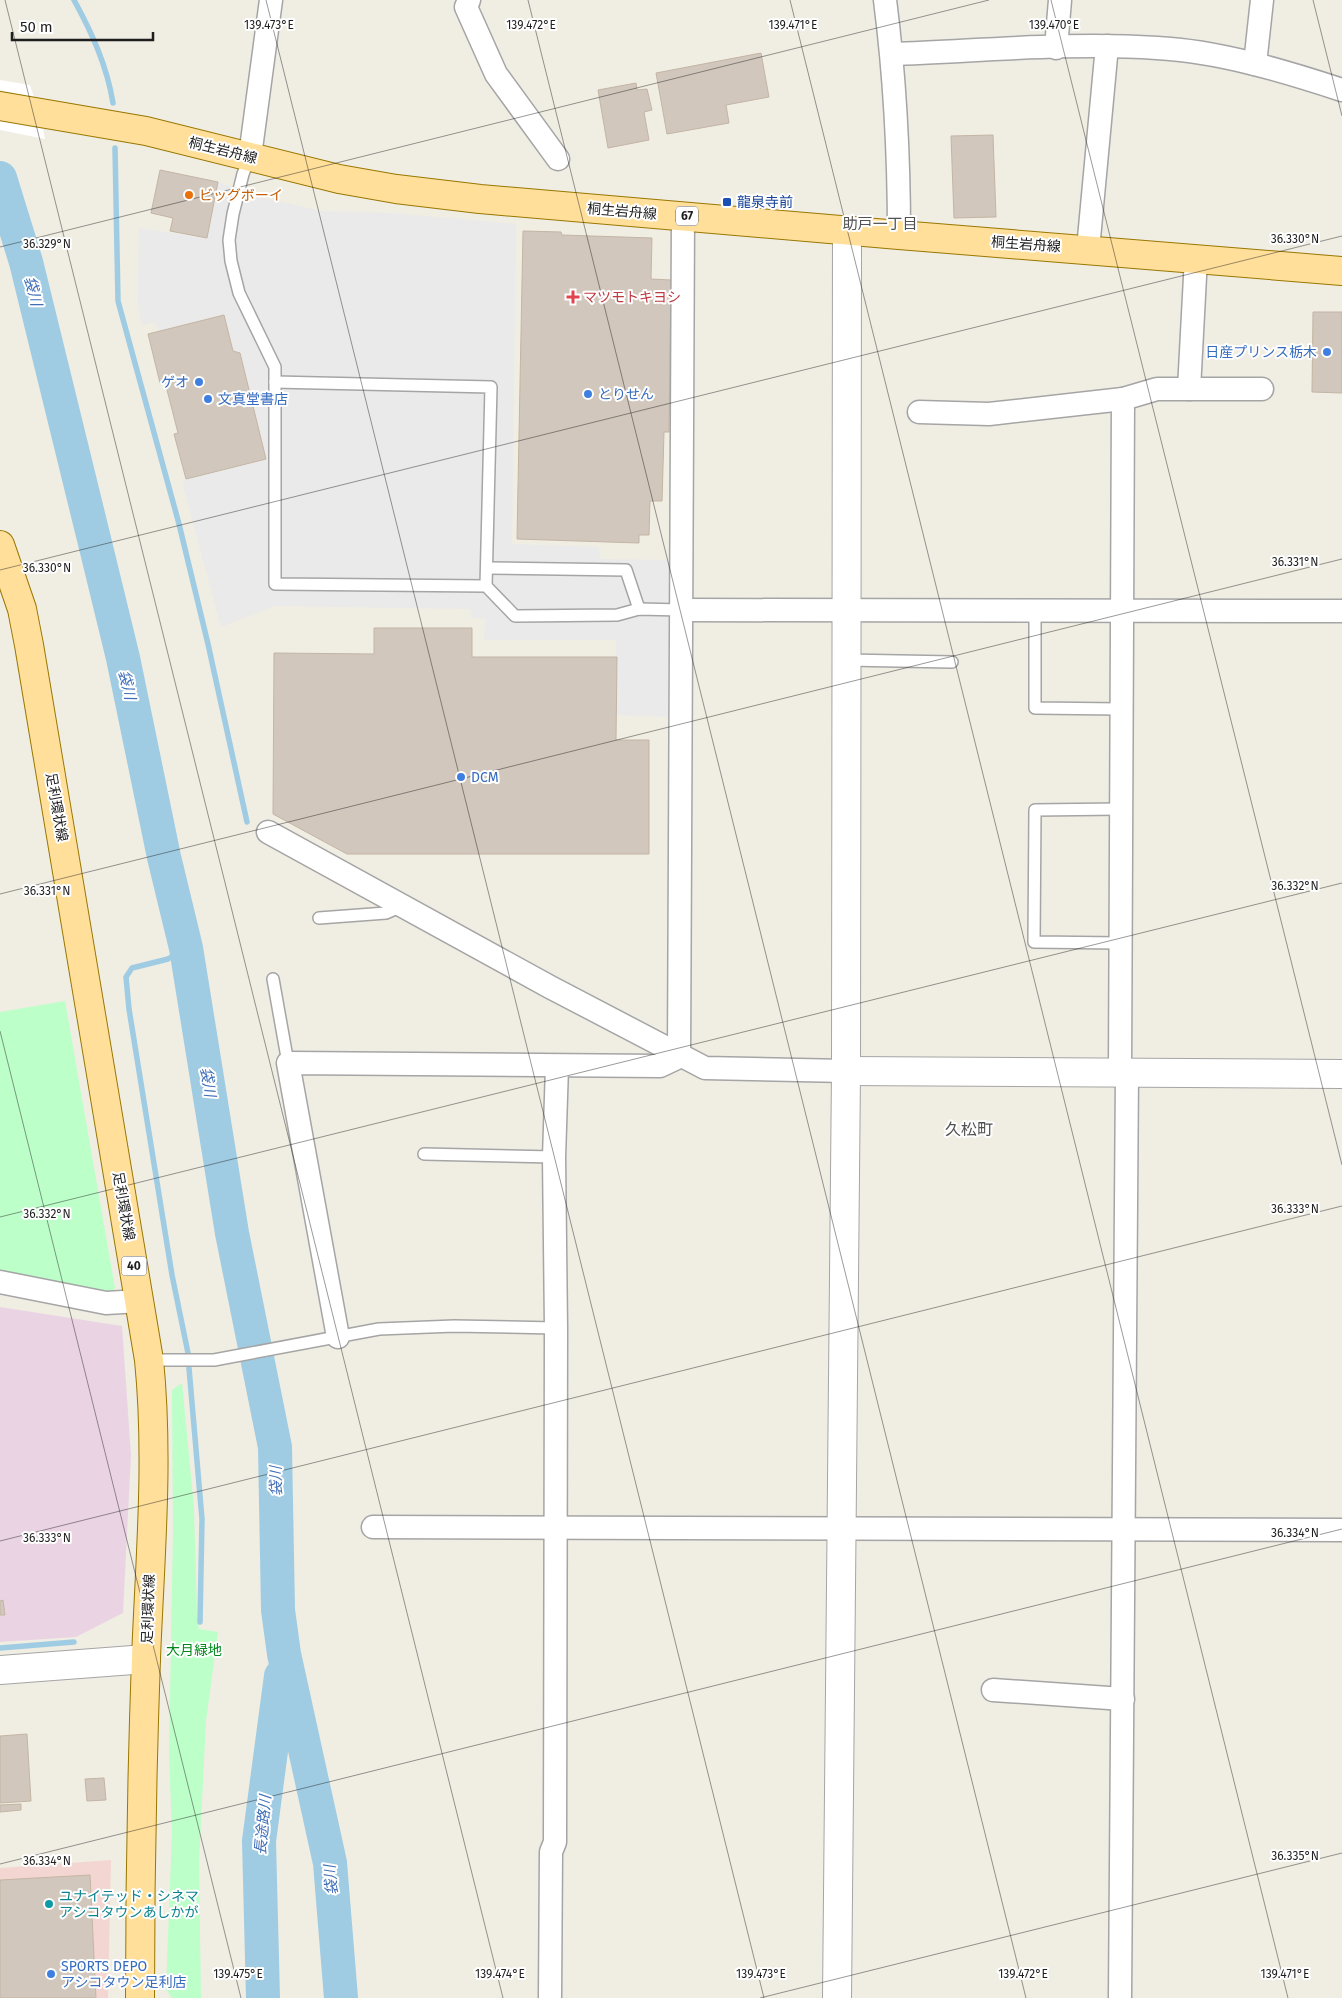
<svg xmlns="http://www.w3.org/2000/svg" width="1342" height="1998" font-family="'Fira Sans','Noto Sans JP',sans-serif">
<style>
.commercial{fill:#f3d6d1}
.industrial{fill:#ead4e4}
.park{fill:#bcffc9}
.parking{fill:#eaeaea}
.pier{fill:#fff}
.lines{fill:none;stroke-linecap:round;stroke-linejoin:round}
.stream{stroke:#9fcce3;stroke-width:5.5}
.river{stroke:#9fcce3;stroke-width:34}
.building{fill:#d1c7bc;stroke:#c4b5a4}
.service-casing{stroke:#a5a5a5;stroke-width:14}
.minor-casing{stroke:#a5a5a5;stroke-width:25}
.tertiary-casing{stroke:#a5a5a5;stroke-width:30}
.primary-casing{stroke:#970;stroke-width:30}
.service{stroke:#fff;stroke-width:11}
.minor{stroke:#fff;stroke-width:22}
.tertiary{stroke:#fff;stroke-width:28}
.primary{stroke:#ffdf9a;stroke-width:28}
.ticks{fill:none;stroke:#1e1e1e;stroke-width:1;stroke-opacity:0.45}
.food-dot{fill:#e8710a;stroke:#fff;stroke-width:2}
.transit-dot{fill:#1a4fb4;stroke:#fff;stroke-width:2}
.health-dot{fill:#e0444e;stroke:#fff;stroke-width:2}
.shop-dot{fill:#3f7fe0;stroke:#fff;stroke-width:2}
.culture-dot{fill:#0f9aa8;stroke:#fff;stroke-width:2}
.labels{text-anchor:middle;stroke-width:4;stroke-linejoin:round;paint-order:stroke}
.shield{fill:#fff;stroke:#626262;stroke-width:1}
.shield-label{font-size:12px;font-weight:bold;fill:#1e1e1e}
.street-label{font-size:14px;fill:#1e1e1e;stroke:#fff}
.food-label{font-size:14px;fill:#c56008;stroke:#fff;text-anchor:start}
.transit-label{font-size:14px;fill:#164399;stroke:#fff;text-anchor:start}
.health-label{font-size:14px;fill:#be3a42;stroke:#fff;text-anchor:start}
.shop-label{font-size:14px;fill:#366cbe;stroke:#fff;text-anchor:start}
.park-label{font-size:14px;fill:#00881b;stroke:#fff}
.culture-label{font-size:14px;fill:#0d838f;stroke:#fff;text-anchor:start}
.neighbourhood-label{font-size:15px;fill:#515151;stroke:#fff}
.water-label{font-size:15px;font-style:italic;fill:#406fb8;stroke:#fff}
.quarter-label{font-size:16px;fill:#515151;stroke:#fff}
.ticks-label{font-size:12px;text-anchor:middle;fill:#1e1e1e;stroke:#fff;stroke-width:4;stroke-linejoin:round;paint-order:stroke}
</style>
<rect width="100%" height="100%" fill="#f0ede3"/>
<polygon class="commercial" points="111,1860 108,1998 0,1998 0,1868"/>
<polygon class="industrial" points="0,1307 122,1326 131,1455 123,1613 76,1637 0,1642"/>
<g class="park">
<polygon points="65,1001 115,1288 108,1295 0,1272 0,1012"/>
<polygon points="182,1383 194,1508 197,1615 199,1629 218,1632 206,1721 199,1862 201,1998 172,1998 166,1989 172,1832 169,1755 173,1531 172,1390"/>
</g>
<polygon class="parking" points="218,182 255,196 321,211 390,213 516,224 512,544 599,547 600,559 669,560 668,717 616,715 616,640 484,640 485,619 472,618 471,609 274,606 221,627 183,486 186,479 266,459 240,353 233,351 224,315 159,331 155,322 142,325 138,304 139,228 207,238"/>
<g class="pier">
<polygon points="0,80 30,85 34,97 0,90"/>
<polygon points="0,121 43,129 45,139 0,130"/>
</g>
<g class="lines">
<g class="stream">
<path d="M74 0C92 33 107 66 113 103"/>
<polyline points="115,148 118,301 179,524 208,644 247,822"/>
<polyline points="186,948 168,959 132,968 126,977 129,1009 172,1275 188,1353"/>
<polyline points="189,1368 202,1519 200,1622"/>
<polyline points="0,1648 74,1642"/>
</g>
<g class="river">
<polyline points="0,178 26,262 94,539 123,658 164,857 186,948 232,1233 275,1447 278,1610 284,1654 330,1863 341,1998"/>
<polyline points="263,1998 259,1841 281,1676"/>
</g>
</g>
<g class="building">
<polygon points="761,53 769,97 726,105 729,123 667,134 656,73"/>
<polygon points="636,83 637,90 647,89 652,110 644,112 649,140 608,148 598,90"/>
<polygon points="993,135 996,217 954,218 951,136"/>
<polygon points="160,170 218,182 207,238 170,231 173,218 151,213"/>
<polygon points="523,231 561,232 562,235 652,238 651,279 671,280 669,432 664,432 662,501 650,501 649,535 639,535 639,543 517,539"/>
<polygon points="1313,312 1342,312 1342,393 1312,392"/>
<polygon points="224,315 233,351 240,353 266,459 186,479 174,434 178,433 165,382 160,383 148,334"/>
<polygon points="374,628 472,628 472,657 617,657 616,740 649,740 649,854 347,854 273,814 274,653 374,654"/>
<polygon points="3,1600 5,1615 0,1615 0,1601"/>
<polygon points="27,1734 31,1801 0,1803 0,1736"/>
<polygon points="104,1778 106,1800 87,1801 85,1779"/>
<polygon points="21,1804 21,1810 0,1812 0,1805"/>
<polygon points="90,1875 96,1998 0,1998 0,1880"/>
</g>
<g class="lines">
<defs>
<g id="service">
<polyline points="250,156 243,174 233,214 229,240 231,261 239,293 275,367 275,584 486,586 515,616 617,615 639,609 681,610"/>
<polyline points="275,382 491,387 486,586"/>
<polyline points="487,568 626,570 639,609"/>
<polyline points="1035,610 1035,708 1120,709"/>
<polyline points="846,660 952,662"/>
<polyline points="319,918 386,913 402,906"/>
<polyline points="1120,943 1034,942 1035,810 1120,809"/>
<polyline points="273,979 288,1063"/>
<polyline points="424,1154 554,1157"/>
<polyline points="149,1360 214,1360 379,1329 454,1326 556,1328"/>
</g>
<g id="minor">
<polyline points="469,0 466,7 496,74 558,159"/>
<path d="M885 0C895 78 899 156 899 235"/>
<polyline points="1056,48 1060,0"/>
<path d="M892 54C980 51 1070 42 1157 48 1218 51 1284 71 1342 90"/>
<polyline points="1255,64 1262,0"/>
<polyline points="250,156 271,0"/>
<polyline points="1088,249 1107,46"/>
<polyline points="1189,389 1196,258"/>
<polyline points="919,412 989,414 1123,399 1157,389 1262,389"/>
<polyline points="681,610 1342,611"/>
<polyline points="268,832 550,987 705,1068 846,1071"/>
<polyline points="1120,1073 1123,399"/>
<polyline points="0,1282 106,1303 140,1301"/>
<polyline points="338,1337 288,1063 660,1066 679,1057 683,216"/>
<polyline points="373,1527 1342,1530"/>
<polyline points="993,1690 1123,1699"/>
<polyline points="550,1998 551,1852 555,1842 556,1328 554,1157 557,1067"/>
<polyline points="1120,1998 1127,1073"/>
</g>
<g id="tertiary">
<polyline points="846,1071 1342,1074"/>
<polyline points="0,1670 146,1659"/>
<polyline points="837,1998 846,1071 847,230"/>
</g>
<g id="primary">
<polyline points="0,106 146,131 339,179 396,189 480,199 899,235 1342,271"/>
<path d="M0 545 22 609 29 645 149 1360C159 1459 150 1559 146 1658 142 1771 140 1885 140 1998"/>
</g>
</defs>
<use href="#service" class="service-casing"/>
<use href="#minor" class="minor-casing"/>
<use href="#tertiary" class="tertiary-casing"/>
<use href="#primary" class="primary-casing"/>
<use href="#service" class="service"/>
<use href="#minor" class="minor"/>
<use href="#tertiary" class="tertiary"/>
<use href="#primary" class="primary"/>
</g>
<path class="ticks" d="M5 0 503 1998M266 0 764 1998M528 0 1026 1998M790 0 1288 1998M1051 0 1342 1165M1313 0 1342 116M0 247 989 0M0 570 1342 236M0 894 1342 559M0 1031 241 1998M0 1217 1342 883M0 1541 1342 1206M0 1864 1342 1529M760 1998 1342 1853"/>
<circle class="food-dot" cx="189" cy="195" r="5"/>
<rect class="transit-dot" x="722" y="197" width="10" height="10" rx="2.5"/>
<path class="health-dot" d="M570.5 289.5h5v5h5v5h-5v5h-5v-5h-5v-5h5z"/>
<g class="shop-dot">
<circle cx="1327" cy="352" r="5"/>
<circle cx="199" cy="382" r="5"/>
<circle cx="588" cy="394" r="5"/>
<circle cx="208" cy="399" r="5"/>
<circle cx="461" cy="777" r="5"/>
<circle cx="51" cy="1974" r="5"/>
</g>
<circle class="culture-dot" cx="49" cy="1904" r="5"/>
<g class="labels">
<g class="shield">
<rect x="676" y="206.5" width="22" height="19" rx="4"/>
<rect x="121.5" y="1256.5" width="25" height="19" rx="4"/>
</g>
<g class="shield-label">
<text x="687" y="220">67</text>
<text x="134" y="1270">40</text>
</g>
<g class="street-label">
<text transform="translate(223 150) rotate(14)" y="5">桐生岩舟線</text>
<text transform="translate(622 211) rotate(5)" y="5">桐生岩舟線</text>
<text transform="translate(1026 244) rotate(4)" y="5">桐生岩舟線</text>
<text transform="translate(57 807) rotate(80)" y="5">足利環状線</text>
<text transform="translate(124 1206) rotate(80)" y="5">足利環状線</text>
<text transform="translate(148 1609) rotate(-88)" y="5">足利環状線</text>
</g>
<g class="food-label">
<text x="199" y="200">ビッグボーイ</text>
</g>
<g class="transit-label">
<text x="737" y="207">龍泉寺前</text>
</g>
<g class="health-label">
<text x="583" y="302">マツモトキヨシ</text>
</g>
<g class="shop-label">
<text x="1317" y="357" text-anchor="end">日産プリンス栃木</text>
<text x="189" y="387" text-anchor="end">ゲオ</text>
<text x="598" y="399">とりせん</text>
<text x="218" y="404">文真堂書店</text>
<text x="471" y="782">DCM</text>
<text x="61" y="1971">SPORTS DEPO<tspan x="61" dy="16">アシコタウン足利店</tspan></text>
</g>
<g class="park-label">
<text x="194" y="1655">大月緑地</text>
</g>
<g class="culture-label">
<text x="59" y="1901">ユナイテッド・シネマ<tspan x="59" dy="16">アシコタウンあしかが</tspan></text>
</g>
<g class="neighbourhood-label">
<text x="880" y="229">助戸一丁目</text>
</g>
<g class="water-label">
<text transform="translate(33 291) rotate(76)" y="5">袋川</text>
<text transform="translate(127 685) rotate(77)" y="5">袋川</text>
<text transform="translate(208 1082) rotate(81)" y="5">袋川</text>
<text transform="translate(276 1481) rotate(-91)" y="5">袋川</text>
<text transform="translate(263 1825) rotate(-85)" y="5">長途路川</text>
<text transform="translate(331 1880) rotate(-95)" y="5">袋川</text>
</g>
<g class="quarter-label">
<text x="969" y="1135">久松町</text>
</g>
</g>
<g class="ticks-label">
<text x="269" y="29">139.473°E</text>
<text x="531" y="29">139.472°E</text>
<text x="793" y="29">139.471°E</text>
<text x="1054" y="29">139.470°E</text>
<text x="1295" y="243">36.330°N</text>
<text x="47" y="248">36.329°N</text>
<text x="1295" y="566">36.331°N</text>
<text x="47" y="572">36.330°N</text>
<text x="1295" y="890">36.332°N</text>
<text x="47" y="895">36.331°N</text>
<text x="1295" y="1213">36.333°N</text>
<text x="47" y="1218">36.332°N</text>
<text x="1295" y="1537">36.334°N</text>
<text x="47" y="1542">36.333°N</text>
<text x="1295" y="1860">36.335°N</text>
<text x="47" y="1865">36.334°N</text>
<text x="238" y="1978">139.475°E</text>
<text x="500" y="1978">139.474°E</text>
<text x="761" y="1978">139.473°E</text>
<text x="1023" y="1978">139.472°E</text>
<text x="1285" y="1978">139.471°E</text>
</g>
<path d="M12 32v8h141v-8" fill="none" stroke="#1e1e1e" stroke-width="2.5"/>
<text x="20" y="32" font-size="15" fill="#1e1e1e" stroke="#ffffff" stroke-width="4" paint-order="stroke">50 m</text>
</svg>
